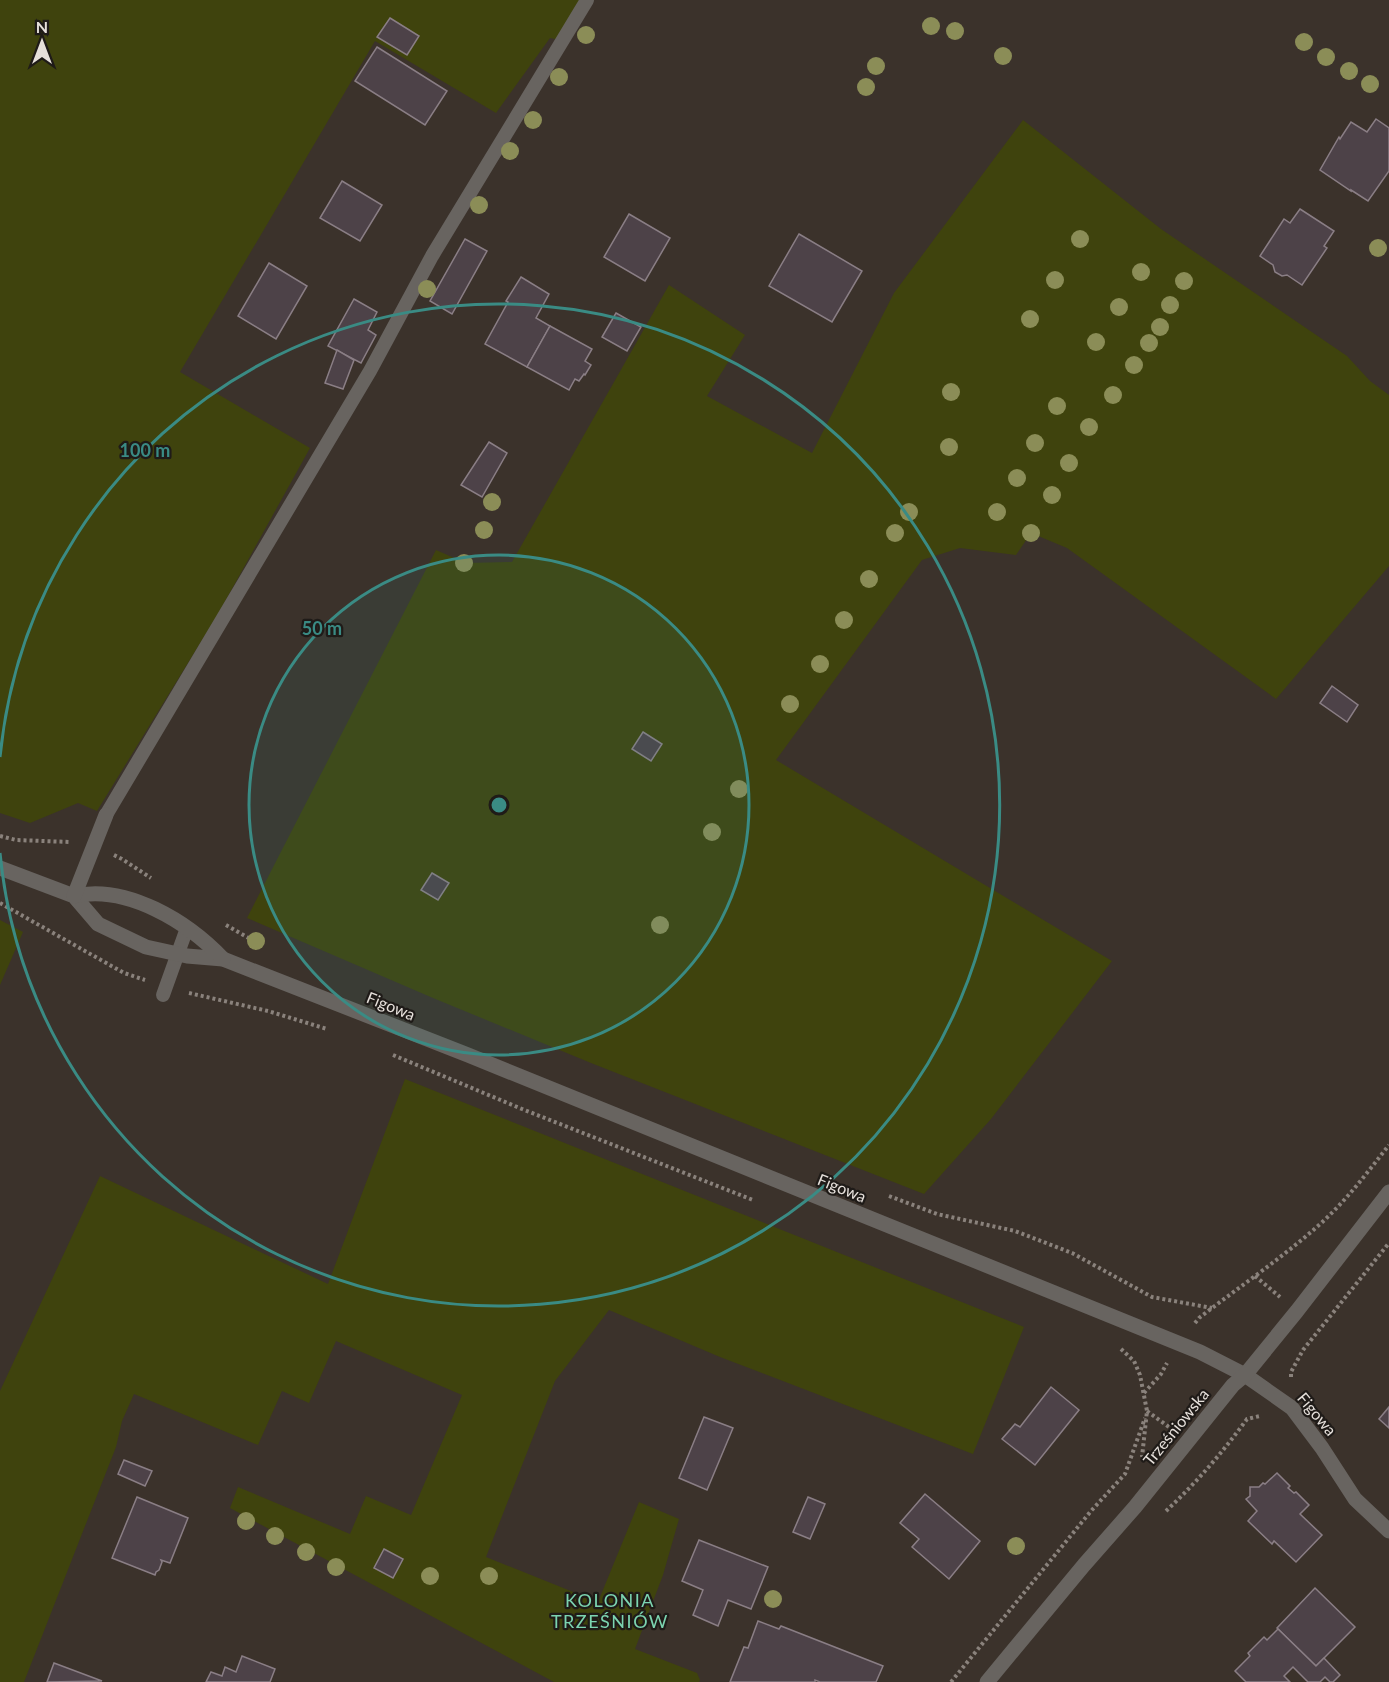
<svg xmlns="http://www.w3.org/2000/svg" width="1389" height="1682" font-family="Lato,sans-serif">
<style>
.green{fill:#3f430d}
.building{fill:#4d4248;stroke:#8a7e85;stroke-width:1.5}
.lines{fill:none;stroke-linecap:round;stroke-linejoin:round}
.path{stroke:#8a827c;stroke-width:4;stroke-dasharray:3 3;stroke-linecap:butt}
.lane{stroke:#686460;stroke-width:14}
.street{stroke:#686460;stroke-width:15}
.tree{fill:#8b8d57}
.ring{fill:none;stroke:#3a8b84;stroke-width:3}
.labels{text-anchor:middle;stroke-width:4.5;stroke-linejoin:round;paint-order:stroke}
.street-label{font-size:16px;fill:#e6e0db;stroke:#1f1b18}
.neighbourhood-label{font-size:18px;letter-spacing:1.5px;fill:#7cd4b0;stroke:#1f1b18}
.centre{fill:#3a8b84;stroke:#1f1b18;stroke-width:3}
.ring-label{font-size:18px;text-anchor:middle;font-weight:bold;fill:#3a8b84;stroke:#1f1b18;stroke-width:4.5;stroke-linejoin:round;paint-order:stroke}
</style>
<rect width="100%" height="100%" fill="#3b322b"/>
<g class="green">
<polygon points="0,0 586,0 561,40 550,38 496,113 375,41 180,372 310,448 218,614 97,811 78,803 30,823 0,813"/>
<polygon points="1023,120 1161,229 1347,356 1370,381 1389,395 1389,566 1276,699 1067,548 1031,533 1016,555 960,548 922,560 776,760 1112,961 991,1119 924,1194 591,1063 433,998 247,918 436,550 466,563 512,562 669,285 745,335 707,396 812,453 894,293"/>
<polygon points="0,920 23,932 0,985"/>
<polygon points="405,1079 1024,1327 973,1454 720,1357 609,1310 555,1381 486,1557 598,1602 639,1502 679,1519 663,1575 635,1649 697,1673 700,1680 699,1682 554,1682 230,1508 238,1487 350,1534 366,1496 411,1515 462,1395 336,1341 309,1403 282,1391 258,1445 134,1394 122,1421 116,1447 24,1682 0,1682 0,1391 100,1176 328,1284"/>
</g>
<g class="building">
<polygon points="390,18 419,36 407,55 377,37"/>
<polygon points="377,47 447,91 425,125 355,81"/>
<polygon points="1376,119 1389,128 1389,171 1368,201 1351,190 1351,191 1320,170 1339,137 1340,139 1351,122 1367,132"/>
<polygon points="342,181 382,205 360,241 320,218"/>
<polygon points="1300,209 1334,231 1324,246 1327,248 1302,285 1287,275 1282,276 1275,272 1273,265 1260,256 1284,219 1290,223"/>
<polygon points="629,214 670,238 645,281 604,257"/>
<polygon points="799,234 862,271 832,322 769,286"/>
<polygon points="465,239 487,251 452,314 430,301"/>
<polygon points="269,263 307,286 276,339 238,316"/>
<polygon points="521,277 549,294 536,318 550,326 527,367 485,344 508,302 506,301"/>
<polygon points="354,299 377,312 368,330 376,335 361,363 328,346"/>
<polygon points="616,313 641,327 627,351 602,337"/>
<polygon points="550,326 592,349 585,361 591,365 585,375 584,374 579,381 575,379 569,390 527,367"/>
<polygon points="337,350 354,360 343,389 325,383"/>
<polygon points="489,442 507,453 482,497 461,485"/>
<polygon points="1332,686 1358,705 1347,722 1320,703"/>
<polygon points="643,732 662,744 651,761 632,749"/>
<polygon points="432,873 449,883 438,900 421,890"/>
<polygon points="1051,1387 1079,1410 1035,1465 1002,1439 1015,1424 1020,1427"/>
<polygon points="1389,1407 1389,1428 1379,1419"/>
<polygon points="704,1417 733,1428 707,1490 679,1478"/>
<polygon points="124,1460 152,1471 145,1486 118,1474"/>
<polygon points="1277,1473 1290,1486 1288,1488 1294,1493 1296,1492 1309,1505 1300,1514 1322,1535 1296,1562 1274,1541 1272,1544 1248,1521 1257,1511 1246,1499 1250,1496 1250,1487 1259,1487 1263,1483 1265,1484"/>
<polygon points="925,1494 980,1541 949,1579 912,1547 919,1539 900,1523"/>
<polygon points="137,1497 188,1518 170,1563 161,1560 162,1562 159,1570 156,1572 155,1575 112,1558"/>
<polygon points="808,1497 825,1504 810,1539 793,1532"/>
<polygon points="699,1540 768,1567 751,1609 728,1600 718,1626 693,1615 703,1590 682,1581"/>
<polygon points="384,1549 403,1559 393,1578 374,1568"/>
<polygon points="1315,1588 1355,1627 1316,1666 1277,1628"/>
<polygon points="758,1621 779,1629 781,1626 883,1666 876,1682 820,1682 815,1680 815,1682 730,1682 744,1647 748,1648"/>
<polygon points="1278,1629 1316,1666 1324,1658 1340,1675 1333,1682 1330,1682 1325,1677 1320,1682 1308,1682 1293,1667 1284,1676 1290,1682 1246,1682 1235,1671 1250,1656 1248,1653 1264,1637 1267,1640"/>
<polygon points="242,1656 275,1669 270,1682 206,1682 211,1672 222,1676 225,1667 236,1672"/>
<polygon points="54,1663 102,1681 47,1682"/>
</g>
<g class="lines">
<g class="path">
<polyline points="0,836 16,840 70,842"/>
<polyline points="114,855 122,859 151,878"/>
<polyline points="0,903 124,973 145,980"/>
<polyline points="226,925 261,945"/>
<polyline points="189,993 268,1011 327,1029"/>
<polyline points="393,1055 522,1109 753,1200"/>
<polyline points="889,1196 937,1214 1015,1231 1072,1253 1152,1297 1212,1308"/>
<polyline points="1255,1276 1280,1297"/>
<path d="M1195 1323 1199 1318C1239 1287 1282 1258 1319 1225 1346 1201 1367 1173 1389 1145"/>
<polyline points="1121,1349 1134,1361 1140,1375 1147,1411 1142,1457"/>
<polyline points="1291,1377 1291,1372 1303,1350 1389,1243"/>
<polyline points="1144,1393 1161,1374 1167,1363"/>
<polyline points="1147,1411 1169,1427"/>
<path d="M1166 1511C1196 1483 1223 1452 1247 1419L1260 1416"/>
<polyline points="951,1682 1091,1511 1125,1474 1145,1418"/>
</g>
<g class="lane">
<polyline points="106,815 370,371 432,256 587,0"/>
<polyline points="163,995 187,928"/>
</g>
<g class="street">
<polyline points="0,868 74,896 98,924 146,947 187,956 223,959 468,1055 1200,1352 1245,1375 1292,1408 1322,1448 1355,1499 1389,1531"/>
<path d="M74 896C127 884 188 922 223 959"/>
<polyline points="74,896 106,815"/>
<polyline points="987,1682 1084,1565 1135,1507 1233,1385 1245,1375 1297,1311 1389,1192"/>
</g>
</g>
<g class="tree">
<circle cx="931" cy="26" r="9"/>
<circle cx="955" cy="31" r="9"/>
<circle cx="586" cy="35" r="9"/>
<circle cx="1304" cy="42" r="9"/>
<circle cx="1003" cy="56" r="9"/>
<circle cx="1326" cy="57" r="9"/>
<circle cx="876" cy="66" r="9"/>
<circle cx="1349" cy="71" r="9"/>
<circle cx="559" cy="77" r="9"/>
<circle cx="1370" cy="84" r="9"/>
<circle cx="866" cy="87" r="9"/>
<circle cx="533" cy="120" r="9"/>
<circle cx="510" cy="151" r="9"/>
<circle cx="479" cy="205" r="9"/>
<circle cx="1080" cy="239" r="9"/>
<circle cx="1378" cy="248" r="9"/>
<circle cx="1141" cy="272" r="9"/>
<circle cx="1055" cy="280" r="9"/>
<circle cx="1184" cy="281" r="9"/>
<circle cx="427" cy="289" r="9"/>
<circle cx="1170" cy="305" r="9"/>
<circle cx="1119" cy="307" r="9"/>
<circle cx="1030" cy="319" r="9"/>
<circle cx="1160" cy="327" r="9"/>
<circle cx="1096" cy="342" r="9"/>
<circle cx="1149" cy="343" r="9"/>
<circle cx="1134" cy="365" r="9"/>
<circle cx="951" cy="392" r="9"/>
<circle cx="1113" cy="395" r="9"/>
<circle cx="1057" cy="406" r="9"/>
<circle cx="1089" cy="427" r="9"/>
<circle cx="1035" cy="443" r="9"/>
<circle cx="949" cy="447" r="9"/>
<circle cx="1069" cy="463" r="9"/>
<circle cx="1017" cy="478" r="9"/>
<circle cx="1052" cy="495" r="9"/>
<circle cx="492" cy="502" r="9"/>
<circle cx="909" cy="512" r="9"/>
<circle cx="997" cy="512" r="9"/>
<circle cx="484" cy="530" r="9"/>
<circle cx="895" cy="533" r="9"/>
<circle cx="1031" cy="533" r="9"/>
<circle cx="464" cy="563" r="9"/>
<circle cx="869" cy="579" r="9"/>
<circle cx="844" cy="620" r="9"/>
<circle cx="820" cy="664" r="9"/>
<circle cx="790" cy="704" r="9"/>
<circle cx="739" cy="789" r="9"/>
<circle cx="712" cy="832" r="9"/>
<circle cx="660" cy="925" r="9"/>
<circle cx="256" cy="941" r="9"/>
<circle cx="246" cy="1521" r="9"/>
<circle cx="275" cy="1536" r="9"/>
<circle cx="1016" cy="1546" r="9"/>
<circle cx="306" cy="1552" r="9"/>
<circle cx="336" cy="1567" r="9"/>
<circle cx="430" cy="1576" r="9"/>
<circle cx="489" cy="1576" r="9"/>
<circle cx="773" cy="1599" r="9"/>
</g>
<circle cx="499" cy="805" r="250" fill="#3a8b84" fill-opacity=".12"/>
<g class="ring">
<circle cx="499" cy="805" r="250"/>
<path d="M0 757A501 501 0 1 1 0 853"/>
</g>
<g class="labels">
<g class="street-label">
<text transform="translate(391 1006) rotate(22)" y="6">Figowa</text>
<text transform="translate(842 1188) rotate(22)" y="6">Figowa</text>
<text transform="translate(1317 1414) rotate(50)" y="6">Figowa</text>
<text transform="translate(1176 1427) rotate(-51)" y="6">Trześniowska</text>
</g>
<g class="neighbourhood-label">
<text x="610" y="1607">KOLONIA<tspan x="610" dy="21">TRZEŚNIÓW</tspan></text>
</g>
</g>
<circle cx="499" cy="805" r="9" class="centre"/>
<g class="ring-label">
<text x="145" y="457">100 m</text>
<text x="322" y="635">50 m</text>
</g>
<g transform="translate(42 42)" stroke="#1f1b18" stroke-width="4.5" paint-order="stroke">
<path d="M0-4.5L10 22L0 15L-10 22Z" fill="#e6e0db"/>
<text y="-9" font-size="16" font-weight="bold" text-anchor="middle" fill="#e6e0db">N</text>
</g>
</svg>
